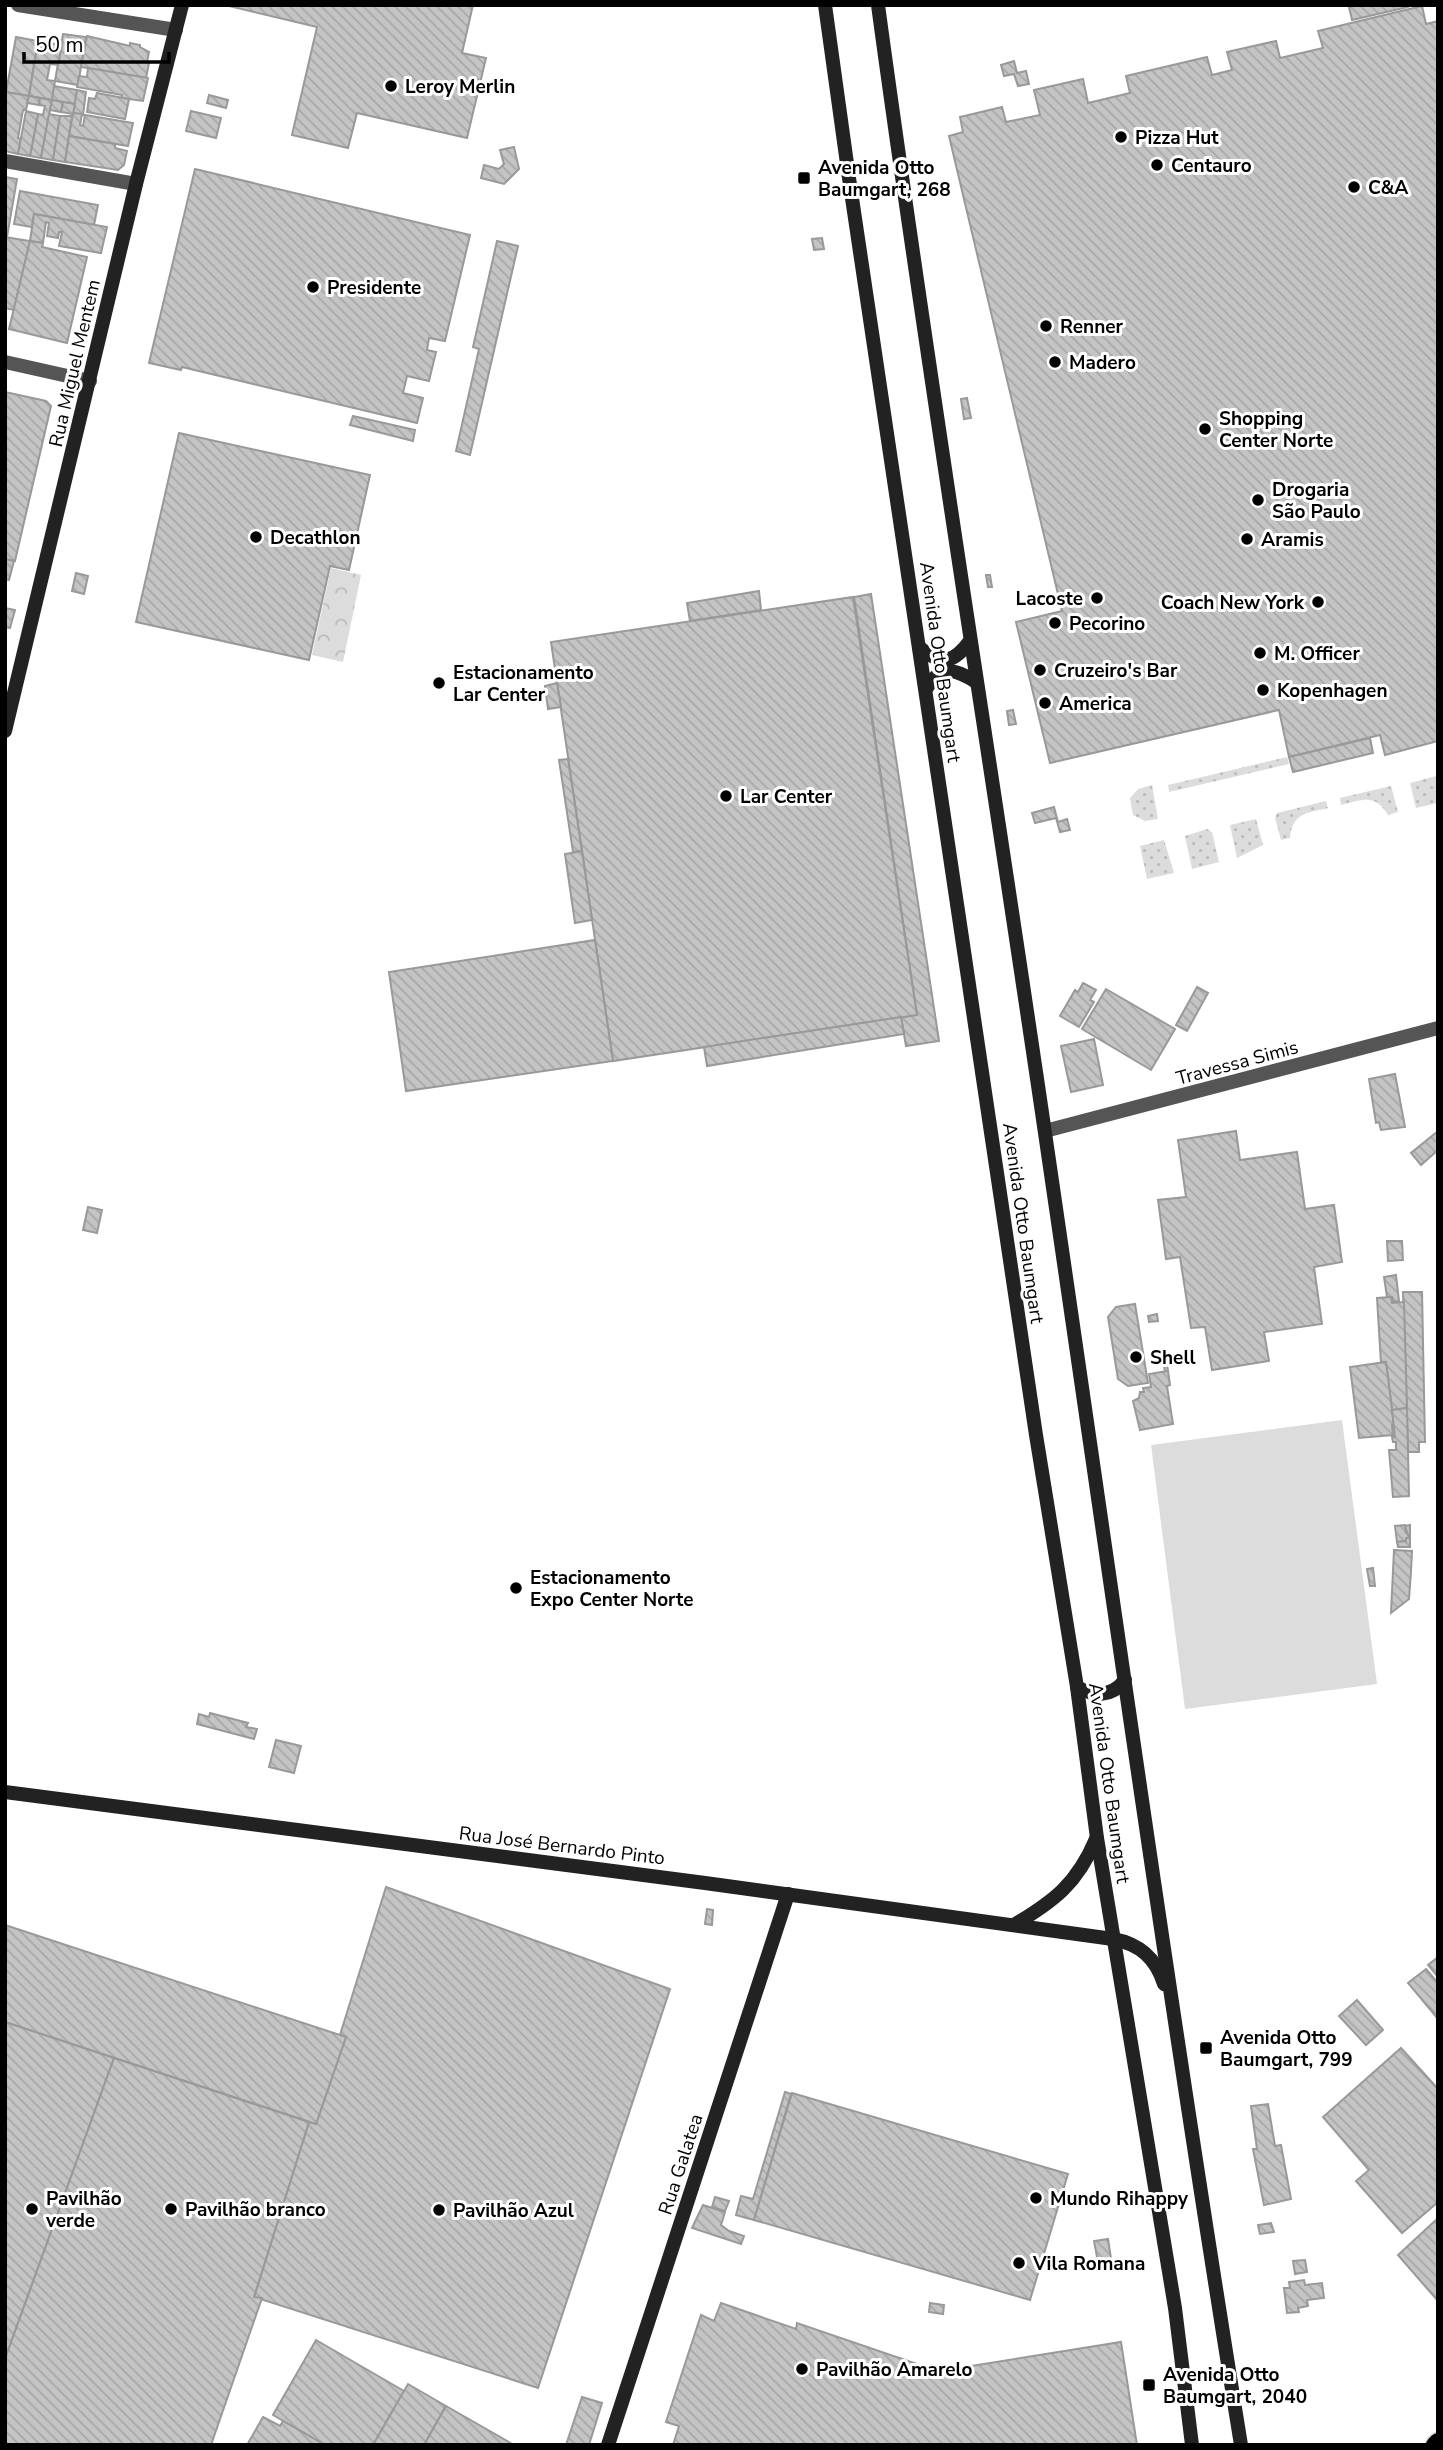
<svg xmlns="http://www.w3.org/2000/svg" width="1443" height="2450" font-family="'Nunito Sans',sans-serif">
<style>
.grass{fill:url(#grass-dots)}
.park{fill:url(#park-crowns)}
.pitch{fill:#dcdcdc}
.building{fill:url(#building-back-hatch);stroke:#999;stroke-width:2}
.lines{fill:none;stroke-linecap:round;stroke-linejoin:round}
.primary-casing{stroke:#dbdbdb;stroke-width:21}
.street{stroke:#555;stroke-width:14}
.secondary{stroke:#222;stroke-width:14}
.primary{stroke:#000;stroke-width:18}
.poi-dot{fill:#000;stroke:#fff;stroke-width:2.5}
.labels{text-anchor:middle;stroke-width:6;stroke-linejoin:round;paint-order:stroke}
.poi-label{font-size:19px;font-weight:bold;fill:#000;stroke:#fff;text-anchor:start}
.street-label{font-size:19px;fill:#000;stroke:#fff}
</style>
<defs>
<pattern id="grass-dots" width="8" height="8" patternUnits="userSpaceOnUse" patternTransform="scale(1.75)"><rect width="8" height="8" fill="#dcdcdc"/><path d="M2 2h.1M6 6h.1" fill="none" stroke="#bbb" stroke-width="1.8" stroke-linecap="round"/></pattern>
<pattern id="park-crowns" width="20" height="18" patternUnits="userSpaceOnUse" patternTransform="scale(1.75)"><rect width="20" height="18" fill="#dcdcdc"/><path d="M2 6a3 3 0 1 1 6 0M12 15a3 3 0 1 1 6 0" fill="none" stroke="#bbb"/></pattern>
<pattern id="building-back-hatch" width="6" height="6" patternUnits="userSpaceOnUse" patternTransform="scale(1.75)"><rect width="6" height="6" fill="#c4c4c4"/><path d="M-1 5l2 2M0 0l6 6M5-1l2 2" fill="none" stroke="#a7a7a7"/></pattern>
</defs>
<rect width="100%" height="100%" fill="#fff"/>
<g class="grass">
<polygon points="1287,757 1289,764 1169,792 1168,785"/>
<polygon points="1436,776 1438,780 1438,803 1416,808 1410,783"/>
<polygon points="1152,785 1158,819 1145,821 1133,815 1130,798 1138,789"/>
<path d="M1391 786 1398 812 1388 815C1375 793 1362 800 1341 805L1340 798Z"/>
<path d="M1326 801 1328 808C1307 813 1292 813 1290 838L1281 840 1275 818 1277 813Z"/>
<polygon points="1256,819 1263,845 1237,858 1230,825"/>
<polygon points="1207,829 1212,832 1219,862 1192,869 1185,836"/>
<polygon points="1164,840 1174,873 1147,879 1140,846"/>
</g>
<polygon class="park" points="331,568 361,575 343,662 312,655"/>
<polygon class="pitch" points="1342,1420 1377,1684 1185,1709 1151,1445"/>
<g class="building">
<polygon points="225,5 473,5 462,53 486,58 467,138 357,113 348,148 292,135 317,27"/>
<polygon points="1357,5 1408,5 1408,7 1352,20 1349,7"/>
<polygon points="1422,6 1426,24 1438,21 1438,741 1385,755 1380,735 1289,757 1279,710 1050,763 1016,622 1062,611 949,136 963,132 960,117 1002,107 1006,122 1040,115 1034,90 1083,79 1088,103 1130,93 1126,76 1207,57 1212,75 1232,70 1227,52 1276,41 1280,58 1323,48 1318,31"/>
<polygon points="63,34 86,37 78,85 55,81"/>
<polygon points="87,36 130,46 130,43 140,45 140,47 149,52 147,62 149,63 146,78 81,67"/>
<polygon points="16,37 38,41 29,96 6,92"/>
<polygon points="38,41 62,45 58,65 50,64 47,80 55,81 52,100 29,96"/>
<polygon points="1014,61 1017,73 1026,71 1029,84 1018,86 1014,74 1004,76 1001,65"/>
<polygon points="88,68 148,78 143,101 121,98 122,95 77,87 79,76 87,77"/>
<polygon points="54,86 77,90 75,104 52,100"/>
<polygon points="77,90 86,92 83,115 73,113"/>
<polygon points="6,92 29,96 26,110 23,110 18,138 21,139 18,154 5,151"/>
<polygon points="97,93 129,99 125,119 87,112 89,98 95,99"/>
<polygon points="209,95 228,100 226,108 207,103"/>
<polygon points="29,96 40,98 39,105 27,103"/>
<polygon points="40,98 52,100 41,158 30,156 38,114 43,115 45,106 39,105"/>
<polygon points="52,100 63,102 61,112 50,110"/>
<polygon points="63,102 75,104 73,114 61,112"/>
<polygon points="26,111 38,114 30,156 18,154"/>
<polygon points="191,111 221,118 216,138 186,131"/>
<polygon points="73,113 82,114 80,125 83,126 85,115 133,123 128,146 69,136"/>
<polygon points="49,114 60,116 53,160 41,158"/>
<polygon points="60,116 72,116 65,162 53,160"/>
<polygon points="69,136 115,144 115,148 127,151 124,165 118,170 65,162"/>
<polygon points="514,147 519,169 504,184 481,178 484,165 499,169 504,164 500,150"/>
<polygon points="195,169 470,235 445,341 429,338 427,350 436,352 429,381 407,376 403,393 423,398 417,423 182,367 181,370 149,363"/>
<polygon points="5,177 17,179 7,237 5,237"/>
<polygon points="20,191 98,205 94,225 34,214 32,227 14,224"/>
<polygon points="34,214 107,227 101,253 59,246 62,232 59,232 58,238 47,236 49,223 46,222 43,243 30,241"/>
<polygon points="5,237 30,241 14,310 5,308"/>
<polygon points="822,238 824,249 814,250 812,239"/>
<polygon points="30,241 43,243 42,247 87,257 67,343 9,329"/>
<polygon points="497,241 518,246 470,455 456,451 479,349 473,347"/>
<polygon points="5,392 46,401 51,406 15,561 5,559"/>
<polygon points="967,398 971,418 964,419 961,399"/>
<polygon points="353,416 415,430 413,441 350,425"/>
<polygon points="179,433 370,475 349,570 330,566 309,660 136,622"/>
<polygon points="5,559 14,561 9,580 5,579"/>
<polygon points="76,573 88,576 84,594 72,591"/>
<polygon points="986,575 990,575 992,587 988,587"/>
<polygon points="759,591 761,610 690,621 687,603"/>
<polygon points="871,594 939,1041 906,1046 901,1017 917,1015 854,597"/>
<polygon points="853,597 917,1015 613,1061 551,642"/>
<polygon points="5,608 15,610 10,628 5,627"/>
<polygon points="557,683 561,707 548,709 545,686"/>
<polygon points="1013,710 1016,724 1009,725 1007,711"/>
<polygon points="1370,738 1373,753 1293,772 1289,757"/>
<polygon points="568,759 582,851 573,852 559,760"/>
<polygon points="1054,807 1058,822 1067,819 1070,830 1060,832 1056,818 1035,823 1032,813"/>
<polygon points="582,851 592,920 575,923 565,854"/>
<polygon points="595,940 613,1061 406,1091 389,972"/>
<polygon points="1083,983 1096,990 1090,1000 1094,1002 1079,1027 1060,1016 1075,990 1078,992"/>
<polygon points="1197,987 1208,993 1187,1031 1176,1025"/>
<polygon points="1106,989 1175,1029 1151,1070 1082,1029"/>
<polygon points="901,1017 904,1034 707,1066 704,1047"/>
<polygon points="1094,1039 1103,1085 1071,1092 1061,1046"/>
<polygon points="1395,1074 1405,1127 1381,1130 1379,1122 1376,1123 1369,1079"/>
<polygon points="1236,1131 1240,1160 1297,1152 1305,1209 1334,1205 1342,1262 1314,1267 1322,1324 1264,1332 1269,1361 1212,1370 1205,1327 1191,1328 1180,1257 1166,1259 1158,1200 1186,1197 1178,1140"/>
<polygon points="1438,1131 1438,1150 1421,1165 1411,1153"/>
<polygon points="88,1207 102,1210 97,1233 83,1230"/>
<polygon points="1387,1241 1402,1241 1403,1260 1388,1261"/>
<polygon points="1396,1275 1399,1301 1393,1302 1392,1297 1387,1297 1384,1277"/>
<polygon points="1403,1292 1422,1292 1425,1442 1419,1442 1419,1452 1408,1452"/>
<polygon points="1391,1297 1392,1303 1404,1302 1407,1408 1392,1410 1386,1362 1381,1363 1377,1298"/>
<polygon points="1135,1304 1148,1383 1128,1386 1118,1379 1108,1317 1116,1307"/>
<polygon points="1157,1314 1158,1321 1149,1322 1148,1316"/>
<polygon points="1166,1358 1168,1371 1165,1372 1163,1359"/>
<polygon points="1386,1362 1394,1425 1392,1425 1393,1435 1359,1438 1350,1367"/>
<polygon points="1168,1371 1170,1385 1167,1386 1173,1424 1140,1430 1133,1401 1139,1398 1140,1392 1144,1392 1143,1388 1151,1387 1149,1374"/>
<polygon points="1407,1408 1409,1496 1393,1497 1389,1450 1396,1450 1396,1442 1393,1442 1392,1437 1395,1437 1392,1410"/>
<polygon points="1405,1525 1406,1533 1409,1532 1409,1538 1406,1538 1406,1541 1397,1542 1395,1526"/>
<polygon points="1410,1525 1410,1547 1398,1547 1397,1542 1406,1541 1406,1538 1409,1538 1405,1526"/>
<polygon points="1394,1550 1412,1551 1411,1571 1409,1599 1391,1613"/>
<polygon points="1373,1568 1375,1586 1370,1586 1367,1569"/>
<polygon points="210,1713 248,1723 246,1727 257,1729 254,1739 197,1724 199,1714 209,1717"/>
<polygon points="276,1740 301,1746 294,1773 269,1767"/>
<polygon points="386,1887 670,1989 538,2388 254,2297 309,2122 316,2124 346,2037 340,2035"/>
<polygon points="707,1909 713,1910 712,1925 705,1924"/>
<polygon points="5,1925 346,2037 316,2124 5,2022"/>
<polygon points="1438,1957 1438,1977 1428,1965"/>
<polygon points="1426,1969 1438,1983 1438,2019 1408,1983"/>
<polygon points="1357,2000 1383,2030 1366,2045 1339,2016"/>
<polygon points="5,2022 114,2058 5,2359"/>
<polygon points="1401,2048 1438,2089 1438,2202 1402,2233 1356,2181 1369,2170 1323,2117"/>
<polygon points="114,2058 309,2122 254,2297 262,2298 211,2445 5,2445 5,2359"/>
<polygon points="785,2092 791,2094 754,2220 736,2215 741,2196 753,2199"/>
<polygon points="792,2093 1068,2174 1030,2300 754,2220"/>
<polygon points="1268,2104 1275,2146 1281,2145 1291,2199 1264,2205 1253,2149 1257,2149 1251,2106"/>
<polygon points="715,2197 729,2201 725,2211 712,2207"/>
<polygon points="703,2205 725,2212 721,2225 729,2231 744,2236 741,2244 692,2228"/>
<polygon points="1438,2218 1438,2301 1398,2255"/>
<polygon points="1271,2223 1274,2232 1260,2234 1258,2225"/>
<polygon points="1108,2239 1112,2265 1099,2267 1094,2241"/>
<polygon points="1305,2260 1307,2272 1295,2274 1293,2261"/>
<polygon points="1304,2280 1305,2285 1322,2283 1324,2298 1307,2300 1308,2306 1298,2308 1299,2312 1287,2313 1284,2288 1290,2288 1289,2282"/>
<polygon points="721,2303 796,2329 797,2323 920,2365 921,2374 1121,2342 1137,2445 673,2445 679,2426 666,2422 701,2315 714,2321"/>
<polygon points="930,2303 944,2305 943,2314 929,2312"/>
<polygon points="316,2340 404,2391 373,2445 325,2445 273,2415"/>
<polygon points="408,2384 446,2406 424,2445 373,2445"/>
<polygon points="582,2397 602,2403 589,2445 566,2445"/>
<polygon points="446,2406 514,2445 424,2445"/>
<polygon points="263,2417 280,2426 283,2421 325,2445 247,2445"/>
</g>
<g class="lines">
<defs>
<polyline id="primary" points="1435,2445 1438,2442"/>
</defs>
<use href="#primary" class="primary-casing"/>
<g class="street">
<polyline points="18,5 176,30"/>
<polyline points="5,161 136,184"/>
<polyline points="5,362 90,381"/>
<polyline points="1045,1131 1438,1028"/>
</g>
<g class="secondary">
<polyline points="825,5 849,178 1036,1435 1077,1687 1097,1838 1175,2308 1192,2445"/>
<path d="M878 5C929 382 990 757 1045 1133 1109 1570 1170 2008 1241 2445"/>
<path d="M919 647C941 666 953 664 970 641"/>
<path d="M926 689C940 665 955 668 976 682"/>
<polyline points="5,731 136,184 182,5"/>
<path d="M1077 1687C1095 1697 1112 1697 1125 1680"/>
<path d="M5 1792 705 1883 1113 1939C1140 1944 1156 1958 1164 1984"/>
<path d="M1014 1925C1054 1901 1077 1884 1096 1839"/>
<polyline points="608,2445 788,1894"/>
</g>
<use href="#primary" class="primary"/>
</g>
<g class="poi-dot">
<circle cx="391" cy="86" r="7"/>
<circle cx="1121" cy="137" r="7"/>
<circle cx="1157" cy="165" r="7"/>
<rect x="797" y="171" width="14" height="14" rx="3.5"/>
<circle cx="1354" cy="187" r="7"/>
<circle cx="313" cy="287" r="7"/>
<circle cx="1046" cy="326" r="7"/>
<circle cx="1055" cy="362" r="7"/>
<circle cx="1205" cy="429" r="7"/>
<circle cx="1258" cy="500" r="7"/>
<circle cx="256" cy="537" r="7"/>
<circle cx="1247" cy="539" r="7"/>
<circle cx="1097" cy="598" r="7"/>
<circle cx="1318" cy="602" r="7"/>
<circle cx="1055" cy="623" r="7"/>
<circle cx="1260" cy="653" r="7"/>
<circle cx="1040" cy="670" r="7"/>
<circle cx="439" cy="683" r="7"/>
<circle cx="1263" cy="690" r="7"/>
<circle cx="1045" cy="703" r="7"/>
<circle cx="726" cy="796" r="7"/>
<circle cx="1136" cy="1357" r="7"/>
<circle cx="516" cy="1588" r="7"/>
<rect x="1199" y="2041" width="14" height="14" rx="3.5"/>
<circle cx="1036" cy="2198" r="7"/>
<circle cx="32" cy="2209" r="7"/>
<circle cx="171" cy="2209" r="7"/>
<circle cx="439" cy="2210" r="7"/>
<circle cx="1019" cy="2263" r="7"/>
<circle cx="802" cy="2369" r="7"/>
<rect x="1142" y="2378" width="14" height="14" rx="3.5"/>
</g>
<g class="labels">
<g class="poi-label">
<text x="405" y="93">Leroy Merlin</text>
<text x="1135" y="144">Pizza Hut</text>
<text x="1171" y="172">Centauro</text>
<text x="818" y="174">Avenida Otto<tspan x="818" dy="22">Baumgart, 268</tspan></text>
<text x="1368" y="194">C&amp;A</text>
<text x="327" y="294">Presidente</text>
<text x="1060" y="333">Renner</text>
<text x="1069" y="369">Madero</text>
<text x="1219" y="425">Shopping<tspan x="1219" dy="22">Center Norte</tspan></text>
<text x="1272" y="496">Drogaria<tspan x="1272" dy="22">São Paulo</tspan></text>
<text x="270" y="544">Decathlon</text>
<text x="1261" y="546">Aramis</text>
<text x="1083" y="605" text-anchor="end">Lacoste</text>
<text x="1304" y="609" text-anchor="end">Coach New York</text>
<text x="1069" y="630">Pecorino</text>
<text x="1274" y="660">M. Officer</text>
<text x="1054" y="677">Cruzeiro's Bar</text>
<text x="453" y="679">Estacionamento<tspan x="453" dy="22">Lar Center</tspan></text>
<text x="1277" y="697">Kopenhagen</text>
<text x="1059" y="710">America</text>
<text x="740" y="803">Lar Center</text>
<text x="1150" y="1364">Shell</text>
<text x="530" y="1584">Estacionamento<tspan x="530" dy="22">Expo Center Norte</tspan></text>
<text x="1220" y="2044">Avenida Otto<tspan x="1220" dy="22">Baumgart, 799</tspan></text>
<text x="46" y="2205">Pavilhão<tspan x="46" dy="22">verde</tspan></text>
<text x="1050" y="2205">Mundo Rihappy</text>
<text x="185" y="2216">Pavilhão branco</text>
<text x="453" y="2217">Pavilhão Azul</text>
<text x="1033" y="2270">Vila Romana</text>
<text x="816" y="2376">Pavilhão Amarelo</text>
<text x="1163" y="2381">Avenida Otto<tspan x="1163" dy="22">Baumgart, 2040</tspan></text>
</g>
<g class="street-label">
<text transform="translate(74 363) rotate(-77)" y="7">Rua Miguel Mentem</text>
<text transform="translate(941 662) rotate(82)" y="7">Avenida Otto Baumgart</text>
<text transform="translate(1237 1062) rotate(-15)" y="7">Travessa Simis</text>
<text transform="translate(1024 1223) rotate(82)" y="7">Avenida Otto Baumgart</text>
<text transform="translate(1110 1783) rotate(82)" y="7">Avenida Otto Baumgart</text>
<text transform="translate(562 1845) rotate(7)" y="7">Rua José Bernardo Pinto</text>
<text transform="translate(680 2164) rotate(-72)" y="7">Rua Galatea</text>
</g>
</g>
<rect width="1443" height="2450" fill="none" stroke="#000000" stroke-width="14"/>
<path d="M24 52v10h145v-10" fill="none" stroke="#000000" stroke-width="3.5"/>
<text x="35" y="52" font-size="21" fill="#000000" stroke="#ffffff" stroke-width="5" paint-order="stroke">50 m</text>
</svg>
